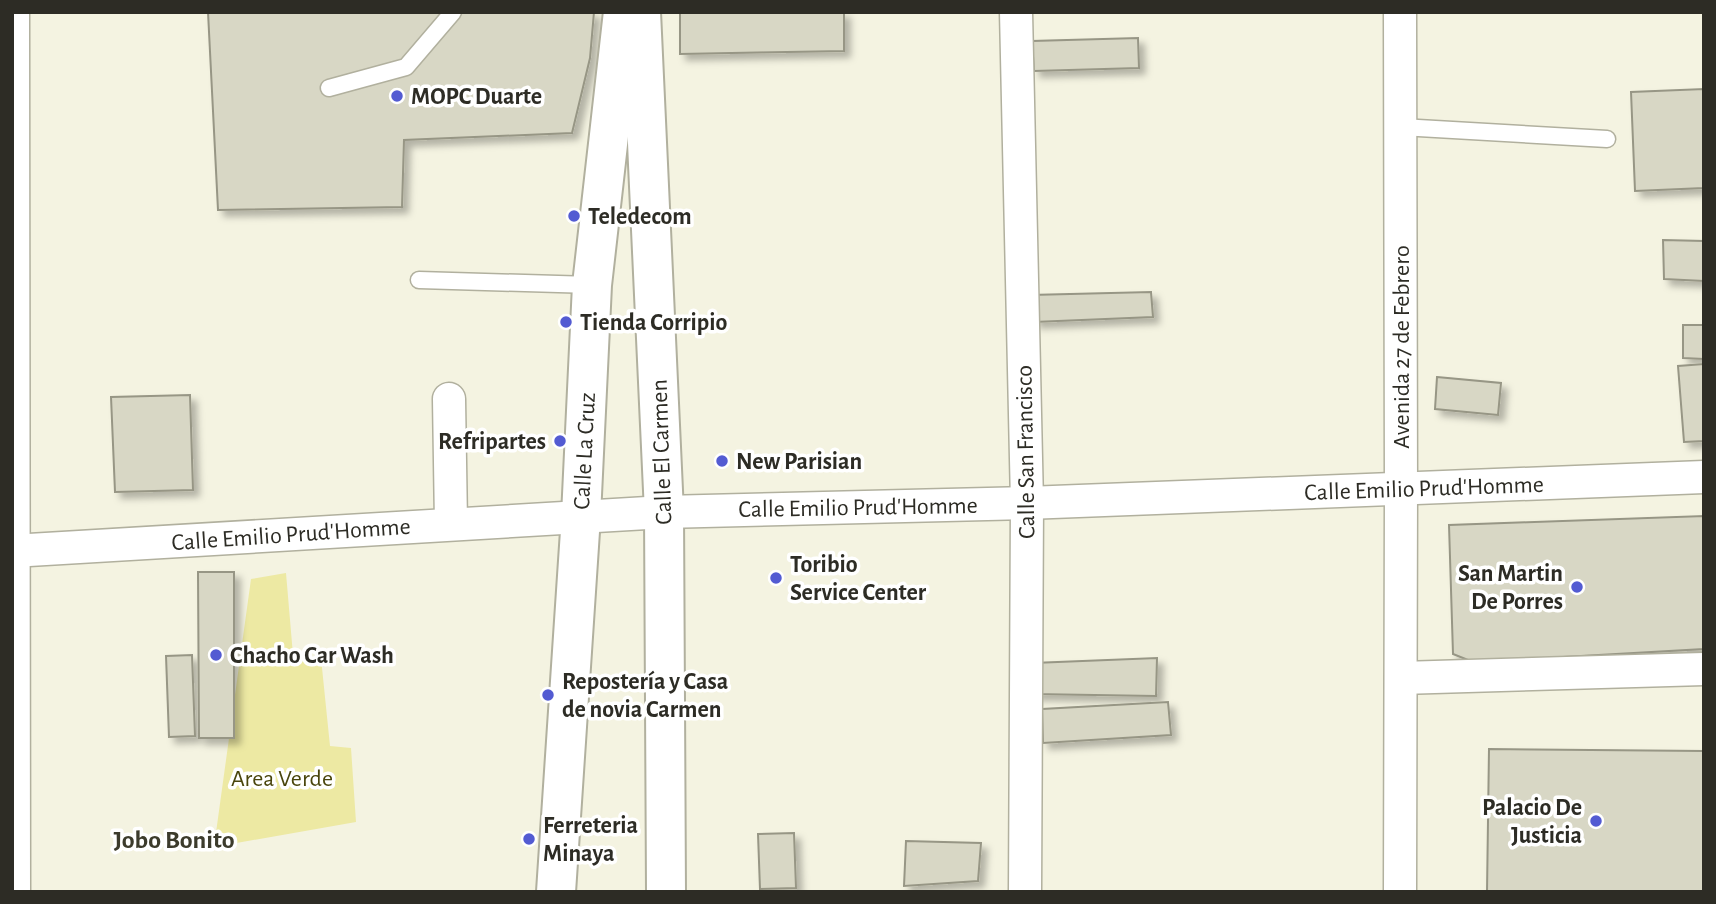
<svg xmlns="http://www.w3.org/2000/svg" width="1716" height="904" font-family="'Alegreya Sans',sans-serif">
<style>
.green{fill:#ede9a3}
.building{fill:#d8d7c5;stroke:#979685;stroke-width:2;filter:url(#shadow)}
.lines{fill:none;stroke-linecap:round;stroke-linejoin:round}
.service-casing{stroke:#b1b09e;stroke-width:19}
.minor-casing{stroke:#b1b09e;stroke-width:35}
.primary-casing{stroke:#b1b09e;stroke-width:42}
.service{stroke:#fff;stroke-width:16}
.minor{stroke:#fff;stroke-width:32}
.primary{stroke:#fff;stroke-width:38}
.poi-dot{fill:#535bd2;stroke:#fff;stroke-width:2.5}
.labels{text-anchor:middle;stroke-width:7;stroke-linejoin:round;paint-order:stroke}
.poi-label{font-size:24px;font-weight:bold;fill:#2d2c25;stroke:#fff;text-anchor:start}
.street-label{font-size:24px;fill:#2d2c25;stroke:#fff}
.park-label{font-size:24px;fill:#49450c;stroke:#fff}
.neighbourhood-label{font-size:26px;font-weight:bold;fill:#3c3b2c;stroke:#fff}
</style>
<defs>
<filter id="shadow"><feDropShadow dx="6" dy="6" stdDeviation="3.5" flood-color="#0004"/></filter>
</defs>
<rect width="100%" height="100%" fill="#f4f3e1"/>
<polygon class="green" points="286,573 293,655 321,658 330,746 351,748 356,822 214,847 251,579"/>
<g class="building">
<polygon points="208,12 594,12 590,58 572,133 404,140 402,207 218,210"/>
<polygon points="680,12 844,12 844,51 680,54"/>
<polygon points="1138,38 1139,68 1034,71 1032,41"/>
<polygon points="1704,89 1704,188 1635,191 1631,92"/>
<polygon points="1663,240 1704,241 1704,281 1664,279"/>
<polygon points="1151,292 1153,317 1034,322 1030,295"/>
<polygon points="1683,325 1704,325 1704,359 1683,358"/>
<polygon points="1704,364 1704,441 1684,442 1678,366"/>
<polygon points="1437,377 1501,383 1498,415 1435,409"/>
<polygon points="190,395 193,490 115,492 111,397"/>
<polygon points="1704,516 1704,649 1473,662 1453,654 1449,525"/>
<polygon points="198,572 234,572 234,738 199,738"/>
<polygon points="192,655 195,736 169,737 166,656"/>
<polygon points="1157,658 1156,696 1033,694 1033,663"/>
<polygon points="1168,702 1171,735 1043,743 1042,709"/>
<polygon points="1489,749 1704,751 1704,892 1487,892"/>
<polygon points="794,833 796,888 760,889 758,834"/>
<polygon points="906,841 981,843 978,881 904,886"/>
</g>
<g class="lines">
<defs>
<g id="service">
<polyline points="329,88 406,67 453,12"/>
<polyline points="1401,127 1607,139"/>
<polyline points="419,280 592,285"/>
</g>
<g id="minor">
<polyline points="13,12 14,892"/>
<polyline points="1016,12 1027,503 1025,892"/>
<polyline points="449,399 451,524"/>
<polyline points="12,551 664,512 1027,503 1704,477"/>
<polyline points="1401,678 1704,669"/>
<polyline points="1400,892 1401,490 1400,12"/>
</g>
<g id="primary">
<polyline points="641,12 664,512 666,892"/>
<polyline points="556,892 581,516 592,285 623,12"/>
</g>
</defs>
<use href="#service" class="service-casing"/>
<use href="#minor" class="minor-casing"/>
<use href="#primary" class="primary-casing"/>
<use href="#service" class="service"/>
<use href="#minor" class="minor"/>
<use href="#primary" class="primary"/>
</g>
<g class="poi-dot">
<circle cx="397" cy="96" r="7"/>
<circle cx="574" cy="216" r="7"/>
<circle cx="566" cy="322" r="7"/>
<circle cx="560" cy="441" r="7"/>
<circle cx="722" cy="461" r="7"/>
<circle cx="776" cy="578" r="7"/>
<circle cx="1577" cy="587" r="7"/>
<circle cx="216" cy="655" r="7"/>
<circle cx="548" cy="695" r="7"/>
<circle cx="1596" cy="821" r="7"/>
<circle cx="529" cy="839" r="7"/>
</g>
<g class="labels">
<g class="poi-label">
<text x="411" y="104">MOPC Duarte</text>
<text x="588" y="224">Teledecom</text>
<text x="580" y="330">Tienda Corripio</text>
<text x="546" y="449" text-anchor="end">Refripartes</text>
<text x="736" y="469">New Parisian</text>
<text x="790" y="572">Toribio<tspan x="790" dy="28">Service Center</tspan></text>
<text x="1563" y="581" text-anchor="end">San Martin<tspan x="1563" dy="28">De Porres</tspan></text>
<text x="230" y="663">Chacho Car Wash</text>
<text x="562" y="689">Repostería y Casa<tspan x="562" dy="28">de novia Carmen</tspan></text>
<text x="1582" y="815" text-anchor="end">Palacio De<tspan x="1582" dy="28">Justicia</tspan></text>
<text x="543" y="833">Ferreteria<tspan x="543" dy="28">Minaya</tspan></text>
</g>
<g class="street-label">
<text transform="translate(1401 347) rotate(-90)" y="8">Avenida 27 de Febrero</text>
<text transform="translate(584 451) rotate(-87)" y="8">Calle La Cruz</text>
<text transform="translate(661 452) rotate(-92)" y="8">Calle El Carmen</text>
<text transform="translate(1025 452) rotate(-91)" y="8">Calle San Francisco</text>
<text transform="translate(1424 488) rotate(-2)" y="8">Calle Emilio Prud'Homme</text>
<text transform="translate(858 507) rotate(-1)" y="8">Calle Emilio Prud'Homme</text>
<text transform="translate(291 534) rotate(-4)" y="8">Calle Emilio Prud'Homme</text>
</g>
<g class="park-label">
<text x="282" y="786">Area Verde</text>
</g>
<g class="neighbourhood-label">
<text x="174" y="848">Jobo Bonito</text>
</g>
</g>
<rect width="1716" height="904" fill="none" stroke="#2d2c25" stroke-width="28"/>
</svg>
